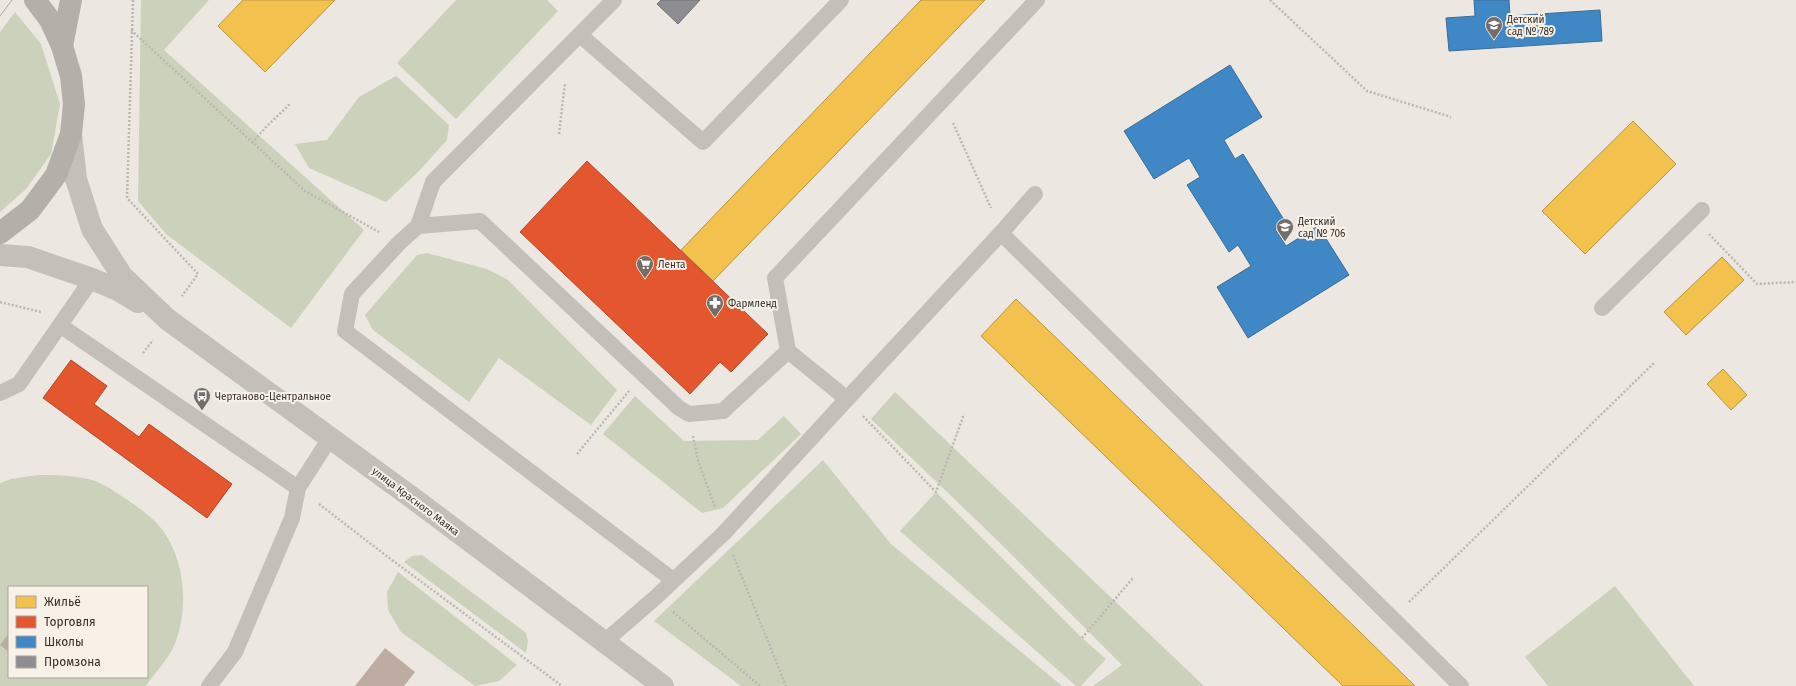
<svg xmlns="http://www.w3.org/2000/svg" width="1796" height="686" font-family="'Fira Sans',sans-serif">
<style>
.green{fill:#ccd1bb;fill-rule:evenodd}
.homes{fill:#f2c14e;stroke:#b99543}
.shops{fill:#e4572e;stroke:#b04a2c}
.schools{fill:#3f88c5;stroke:#3c6d96}
.industry{fill:#8d8d92;stroke:#737072}
.building{fill:#beaca2}
.lines{fill:none;stroke-linecap:round;stroke-linejoin:round}
.path{stroke:#bdb7b2;stroke-width:2.5;stroke-dasharray:2 2;stroke-linecap:butt}
.lane{stroke:#c5bfb9;stroke-width:16}
.street{stroke:#c5bfb9;stroke-width:22}
.secondary{stroke:#b5afaa;stroke-width:22}
.tram{stroke:#aca8a4;stroke-width:1}
.labels{text-anchor:middle;stroke-width:4;stroke-linejoin:round;paint-order:stroke}
.poi-label{font-size:10px;fill:#352d28;stroke:#f8f1e7;text-anchor:start}
.street-label{font-size:10px;fill:#352d28;stroke:#f8f1e7}
</style>
<rect width="100%" height="100%" fill="#ece7e0"/>
<g class="green">
<polygon points="141,0 209,0 164,50 364,230 291,328 166,234 138,201"/>
<polygon points="456,0 547,0 558,11 456,119 397,63"/>
<polygon points="15,12 41,44 60,104 51,154 26,189 0,212 0,32"/>
<polygon points="396,76 449,125 447,140 419,171 386,202 309,168 295,144 327,140 359,97"/>
<polygon points="427,253 487,269 508,280 617,390 591,425 499,358 469,402 373,330 365,315 417,255"/>
<polygon points="895,392 1204,686 1093,686 1122,665 997,540 871,419"/>
<polygon points="635,396 684,441 758,440 784,416 801,434 723,508 702,513 603,434"/>
<polygon points="823,460 891,544 1062,686 741,686 654,621"/>
<path d="M38 475C57 475 76 475 95 481 106 485 117 493 126 499 138 507 152 517 161 528 186 560 189 610 174 646 168 659 154 674 146 686H0V483L11 479ZM9 587H147V677H9Z"/>
<polygon points="936,492 1082,638 1106,659 1081,686 1076,686 900,531"/>
<polygon points="422,555 526,633 528,641 526,653 404,562 412,556"/>
<polygon points="398,572 517,665 499,681 475,686 401,632 388,610 387,592"/>
<polygon points="1615,586 1694,686 1548,686 1525,657"/>
</g>
<g class="homes">
<polygon points="243,0 335,0 265,72 218,26"/>
<polygon points="921,0 985,0 713,281 681,250"/>
<polygon points="1633,121 1676,164 1585,254 1542,211"/>
<polygon points="1722,257 1744,280 1686,335 1664,312"/>
<polygon points="1016,299 1360,632 1415,686 1343,686 981,336"/>
<polygon points="1723,369 1747,395 1731,410 1707,384"/>
</g>
<g class="shops">
<polygon points="587,161 768,334 731,372 720,362 690,394 520,232"/>
<polygon points="71,360 107,386 94,404 139,437 149,424 232,484 207,518 43,398"/>
</g>
<g class="schools">
<polygon points="1474,0 1509,0 1510,16 1600,10 1602,41 1449,51 1446,18 1475,16"/>
<polygon points="1230,65 1262,117 1224,140 1235,159 1243,154 1286,223 1275,229 1286,246 1318,226 1349,275 1248,338 1217,287 1251,266 1238,245 1229,252 1187,185 1200,177 1189,158 1154,179 1124,131"/>
</g>
<polygon class="industry" points="661,0 700,0 678,24 657,4"/>
<g class="building">
<polygon points="9,633 9,652 0,645"/>
<polygon points="385,648 415,672 404,686 355,686"/>
</g>
<g class="lines">
<g class="path">
<polyline points="133,0 127,198 198,274 182,296"/>
<polyline points="1270,0 1367,91 1451,117"/>
<polyline points="131,30 305,191 379,232"/>
<polyline points="953,123 991,208"/>
<polyline points="559,134 565,83"/>
<polyline points="252,143 266,127 291,103"/>
<polyline points="1709,234 1757,284 1796,282"/>
<polyline points="0,302 41,312"/>
<polyline points="143,353 153,340"/>
<polyline points="863,416 936,492 964,414"/>
<polyline points="693,436 698,460 715,507"/>
<polyline points="577,454 629,391"/>
<polyline points="319,504 384,554 562,686"/>
<polyline points="733,555 786,686"/>
<polyline points="1409,602 1655,362"/>
<polyline points="673,612 760,686"/>
<polyline points="1082,638 1133,578"/>
</g>
<g class="lane">
<polyline points="580,35 703,142 841,0"/>
<polyline points="418,226 433,182 614,0"/>
<polyline points="1001,233 1035,194"/>
<polyline points="1602,308 1702,210"/>
<polyline points="61,326 298,488"/>
<polyline points="788,351 775,278 1037,0"/>
<polyline points="0,393 19,384 92,279"/>
<polyline points="673,580 345,331 352,294 399,243 418,226 480,221 679,408 689,414 723,411 788,351 847,399 1001,233 1461,686"/>
<polyline points="603,643 656,597 724,533 847,399"/>
<polyline points="209,686 235,652 292,518 298,488 330,438"/>
</g>
<g class="street">
<polyline points="71,134 76,179 92,229 122,276 167,319 418,502 663,686"/>
<polyline points="0,255 28,257 92,279 118,290 138,302"/>
</g>
<g class="secondary">
<polyline points="62,46 71,0"/>
<polyline points="0,233 30,210 56,175 71,134 74,104 71,76 62,46 50,20 35,0"/>
</g>
<polyline class="tram" points="0,16 12,0"/>
</g>
<defs>
<symbol id="school-pin" viewBox="-11 -11 22 30"><path d="M0 17L-7.5 6A9.5 9.5 0 1 1 7.5 6Z" fill="#756e68" stroke="#f8f1e7"/><path d="M0-5L7-2L0 1L-7-2ZM-4 1L0 2.5L4 1V4Q0 6-4 4Z" fill="#fff"/></symbol>
<symbol id="supermarket-pin" viewBox="-11 -11 22 30"><path d="M0 17L-7.5 6A9.5 9.5 0 1 1 7.5 6Z" fill="#756e68" stroke="#f8f1e7"/><path d="M-6-5.5h2.5l.6 2H6L4.5 2H-2.5L-4.4-4H-6ZM-1.5 3.2a1.3 1.3 0 1 0 .1 0ZM3 3.2a1.3 1.3 0 1 0 .1 0Z" fill="#fff"/></symbol>
<symbol id="pharmacy-pin" viewBox="-11 -11 22 30"><path d="M0 17L-7.5 6A9.5 9.5 0 1 1 7.5 6Z" fill="#756e68" stroke="#f8f1e7"/><path d="M-2-6h4v4h4v4h-4v4h-4v-4h-4v-4h4Z" fill="#fff"/></symbol>
<symbol id="bus-pin" viewBox="-11 -11 22 30"><path d="M0 17L-7.5 6A9.5 9.5 0 1 1 7.5 6Z" fill="#756e68" stroke="#f8f1e7"/><path d="M-5-6H5V4H4V6H2V4H-2V6H-4V4H-5ZM-3.5-4V0h7V-4ZM-3.5 1.2v1.5H-2V1.2ZM2 1.2v1.5H3.5V1.2Z" fill="#fff"/></symbol>
</defs>
<g fill-rule="evenodd">
<use href="#school-pin" x="1484" y="15" width="20" height="27"/>
<use href="#school-pin" x="1275" y="217" width="20" height="27"/>
<use href="#supermarket-pin" x="635" y="254" width="20" height="27"/>
<use href="#pharmacy-pin" x="705" y="293" width="20" height="27"/>
<use href="#bus-pin" x="192" y="386" width="20" height="27"/>
</g>
<g class="labels">
<g class="poi-label">
<text x="1507" y="23">Детский<tspan x="1507" dy="12">сад № 789</tspan></text>
<text x="1298" y="225">Детский<tspan x="1298" dy="12">сад № 706</tspan></text>
<text x="658" y="268">Лента</text>
<text x="728" y="307">Фармленд</text>
<text x="215" y="400">Чертаново-Центральное</text>
</g>
<g class="street-label">
<text transform="translate(416 501) rotate(37)" y="4">улица Красного Маяка</text>
</g>
</g>
<rect x="8" y="586" width="140" height="92" fill="#f8f1e7" stroke="#aaa39b"/>
<rect x="16" y="596" width="20" height="12" fill="#f2c14e" stroke="#aaa39b"/>
<text x="44" y="606" font-size="12" fill="#352d28">Жильё</text>
<rect x="16" y="616" width="20" height="12" fill="#e4572e" stroke="#aaa39b"/>
<text x="44" y="626" font-size="12" fill="#352d28">Торговля</text>
<rect x="16" y="636" width="20" height="12" fill="#3f88c5" stroke="#aaa39b"/>
<text x="44" y="646" font-size="12" fill="#352d28">Школы</text>
<rect x="16" y="656" width="20" height="12" fill="#8d8d92" stroke="#aaa39b"/>
<text x="44" y="666" font-size="12" fill="#352d28">Промзона</text>
</svg>
